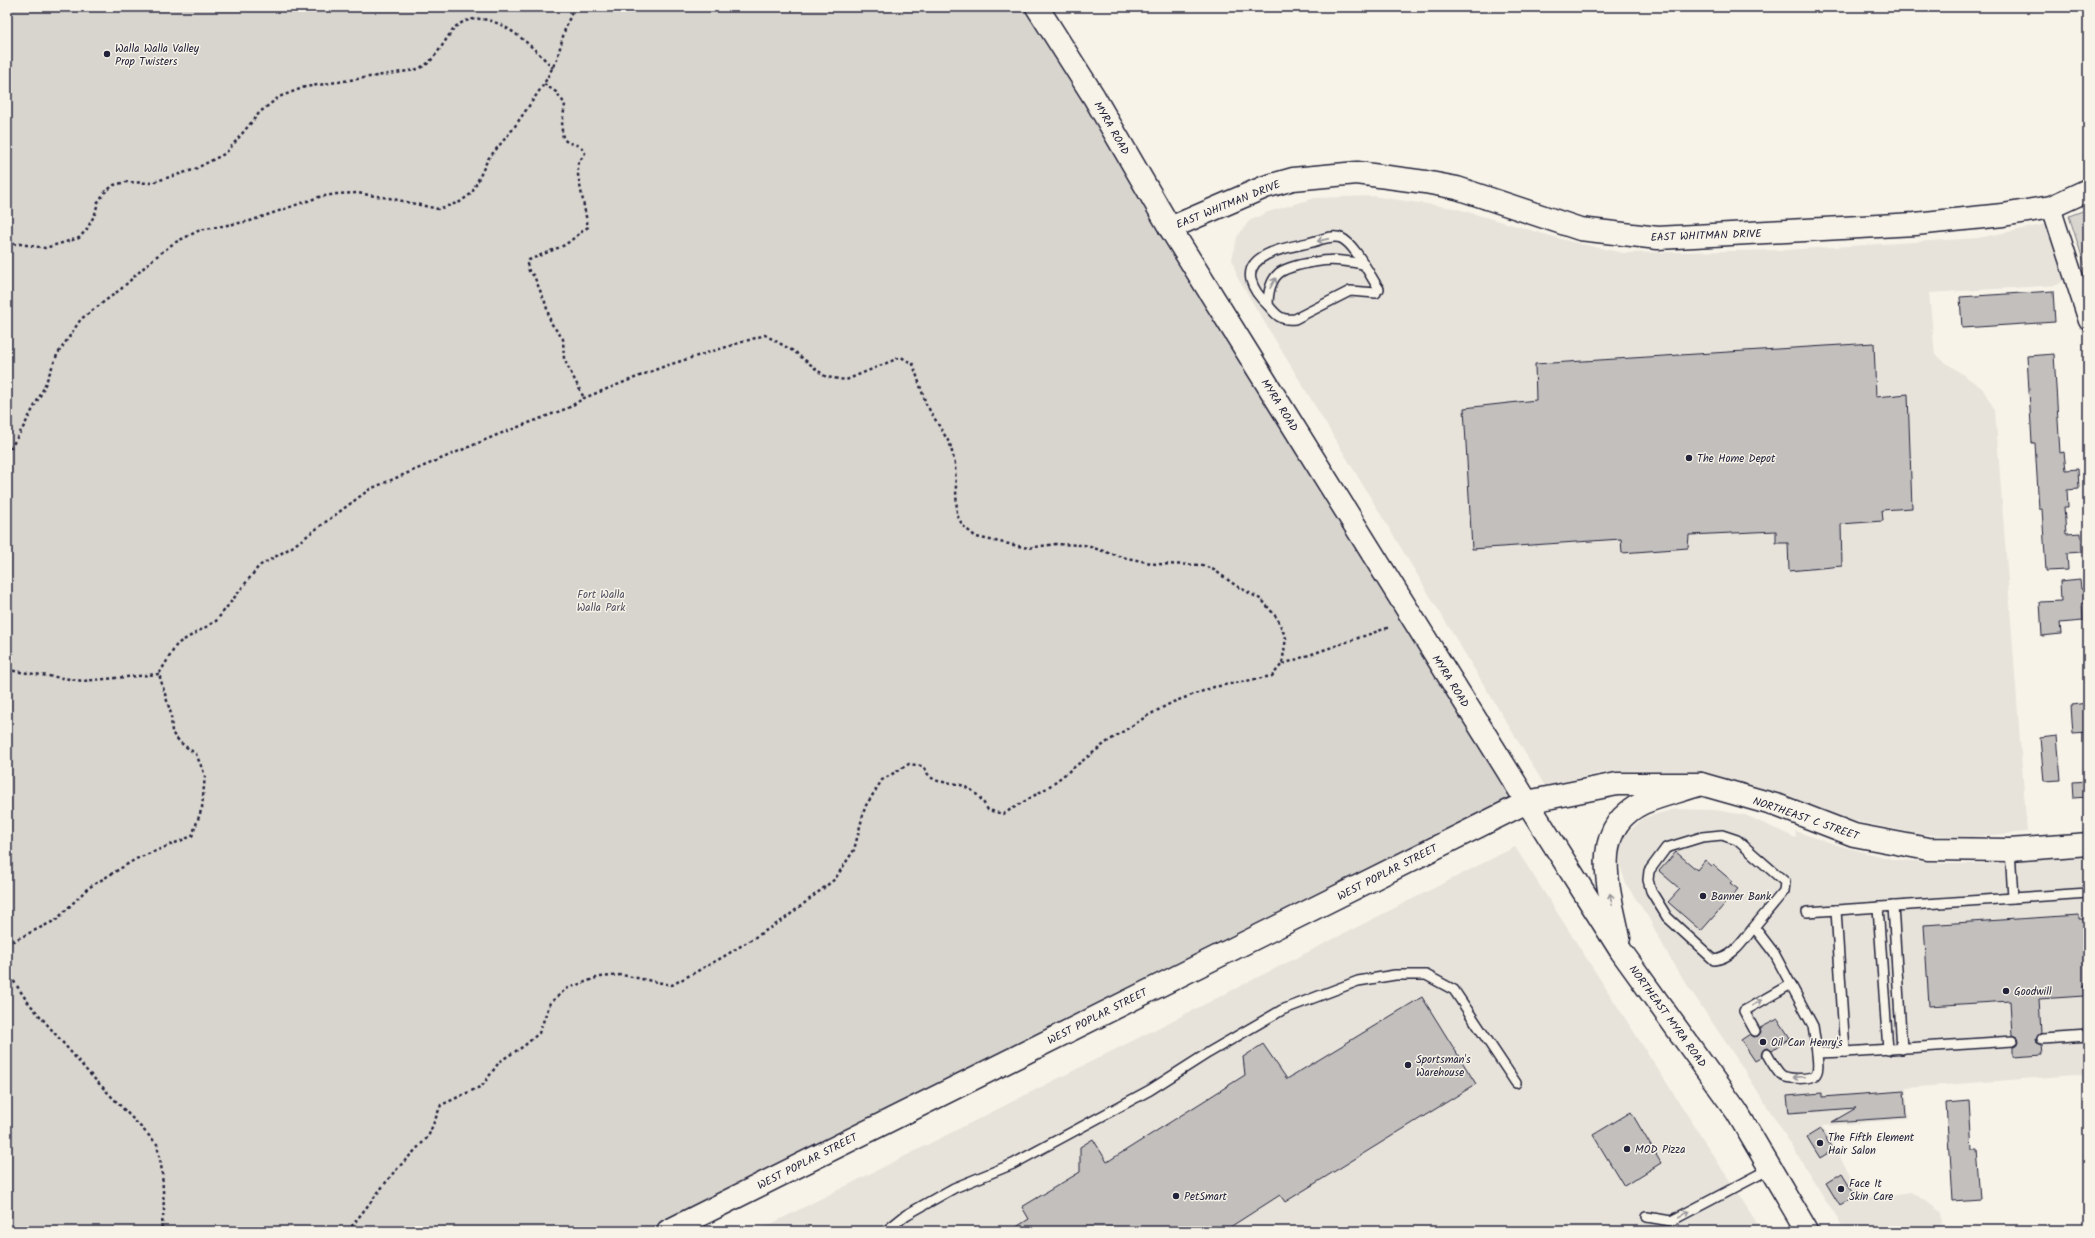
<svg xmlns="http://www.w3.org/2000/svg" width="2095" height="1238" font-family="Kalam,sans-serif">
<style>
.built{fill:#e7e3db}
.green{fill:#d8d5cf;stroke:#7d7c85}
.building{fill:#c2bfbd;stroke:#22223b}
.lines{fill:none;stroke-linecap:round;stroke-linejoin:round}
.service-casing{stroke:#22223b;stroke-width:12}
.minor-casing{stroke:#22223b;stroke-width:21}
.secondary-casing{stroke:#22223b;stroke-width:25}
.trunk-casing{stroke:#22223b;stroke-width:25}
.path{stroke:#22223b;stroke-width:2.5;stroke-dasharray:3 3;stroke-linecap:butt}
.service{stroke:#f7f3e8;stroke-width:9}
.minor{stroke:#f7f3e8;stroke-width:18}
.secondary{stroke:#f7f3e8;stroke-width:22}
.trunk{stroke:#f7f3e8;stroke-width:22}
.oneway{stroke:#97959a}
.poi-dot{fill:#22223b;stroke:#f7f3e8;stroke-width:1.5}
.labels{text-anchor:middle;stroke-width:3;stroke-linejoin:round;paint-order:stroke}
.poi-label{font-size:11px;fill:#22223b;stroke:#f7f3e8;text-anchor:start}
.street-label{font-size:11px;fill:#22223b;stroke:#f7f3e8}
.park-label{font-size:11px;fill:#504f60;stroke:#f7f3e8}
</style>
<rect width="100%" height="100%" fill="#f7f3e8"/>
<filter id="ink" filterUnits="userSpaceOnUse"><feTurbulence type="fractalNoise" baseFrequency=".025" numOctaves="2"/><feDisplacementMap in="SourceGraphic" scale="8" xChannelSelector="R" yChannelSelector="G"/><feConvolveMatrix kernelMatrix="1 2 1 2 8 2 1 2 1" color-interpolation-filters="sRGB"/></filter>
<g filter="url(#ink)">
<g class="built">
<polygon points="1372,196 1454,208 1568,241 1623,253 1785,250 1978,238 2052,223 2069,277 2057,285 1929,293 1935,355 1982,388 1995,410 2027,832 1971,837 1919,834 1845,819 1756,787 1703,774 1639,770 1601,773 1545,786 1237,277 1232,259 1237,237 1249,221 1268,212 1315,198"/>
<polygon points="1675,809 1715,810 1745,815 1796,838 1795,831 1844,847 1892,859 1948,864 1998,863 2088,856 2088,1074 1906,1088 1908,1119 1822,1126 1864,1199 1912,1192 1941,1212 1942,1226 1914,1231 1845,1231 1745,1071 1673,964 1648,917 1626,884 1620,865 1621,839 1643,818"/>
<polygon points="1515,847 1762,1231 757,1231"/>
</g>
<g class="green">
<polygon points="7,7 1037,7 1527,802 668,1231 7,1231"/>
<polygon points="2088,209 2088,265 2085,266 2069,216"/>
</g>
<g class="building">
<polygon points="2053,291 2055,322 1962,328 1960,297"/>
<polygon points="1874,343 1876,397 1908,394 1912,508 1882,510 1883,521 1841,524 1842,566 1789,571 1788,543 1776,543 1776,531 1689,535 1688,548 1622,553 1621,539 1472,549 1464,408 1536,400 1535,364"/>
<polygon points="2054,354 2060,453 2064,452 2066,470 2078,469 2079,489 2067,490 2068,507 2064,507 2066,534 2081,533 2082,552 2067,553 2068,570 2046,571 2042,509 2039,509 2035,443 2032,443 2027,356"/>
<polygon points="2080,579 2081,589 2086,589 2086,603 2082,603 2083,621 2060,623 2061,634 2042,636 2040,602 2061,601 2060,581"/>
<polygon points="2087,703 2088,733 2073,734 2071,705"/>
<polygon points="2057,736 2061,780 2044,781 2040,738"/>
<polygon points="2088,781 2088,797 2073,798 2072,782"/>
<polygon points="1676,852 1697,870 1705,860 1712,866 1713,865 1732,881 1730,883 1738,889 1701,931 1668,902 1680,889 1659,871"/>
<polygon points="2079,915 2079,919 2088,919 2088,985 2083,985 2084,996 2039,999 2041,1033 2036,1039 2037,1043 2042,1045 2043,1055 2013,1057 2013,1047 2017,1046 2019,1041 2018,1037 2012,1035 2010,1001 1929,1006 1924,925"/>
<polygon points="1422,997 1476,1084 1285,1202 1280,1195 1224,1231 1010,1231 1029,1219 1022,1207 1080,1172 1080,1147 1093,1139 1107,1162 1245,1075 1243,1057 1263,1044 1287,1079"/>
<polygon points="1778,1019 1790,1038 1772,1051 1767,1048 1764,1049 1761,1054 1762,1057 1755,1061 1741,1040 1750,1034 1754,1037 1758,1036 1761,1032 1760,1028"/>
<polygon points="1904,1091 1906,1117 1832,1122 1856,1108 1789,1113 1787,1096 1822,1093 1822,1097"/>
<polygon points="1969,1101 1972,1151 1977,1151 1981,1199 1952,1201 1946,1103"/>
<polygon points="1631,1112 1661,1163 1624,1186 1593,1135"/>
<polygon points="1820,1129 1833,1150 1820,1158 1807,1137"/>
<polygon points="1842,1173 1856,1196 1840,1206 1826,1183"/>
</g>
<g class="lines">
<defs>
<g id="service">
<path d="M1363 264C1334 259 1326 259 1299 265 1292 267 1284 269 1279 273 1270 281 1268 293 1268 305 1260 298 1254 291 1251 280 1245 253 1290 247 1308 243 1318 241 1332 234 1341 238 1355 244 1370 276 1379 289"/>
<path d="M1268 305C1276 315 1281 321 1295 319L1350 291 1376 293"/>
<polyline points="2010,850 2013,898"/>
<polyline points="1893,906 1902,1049"/>
<polyline points="1878,907 1888,1050"/>
<polyline points="1836,910 1845,1052 2013,1041"/>
<polyline points="1807,912 2088,893"/>
<path d="M1754 927C1743 941 1733 958 1714 960L1667 917 1651 891 1648 880 1649 871 1666 848 1702 837 1722 835 1737 840 1785 882 1784 891 1754 927 1774 953 1813 1026 1817 1053 1845 1052"/>
<polyline points="1755,1031 1744,1011 1791,984"/>
<polyline points="2042,1039 2088,1036"/>
<path d="M1767 1054C1771 1061 1775 1069 1781 1075 1787 1079 1809 1080 1815 1075 1820 1070 1817 1059 1817 1053"/>
<polyline points="1647,1217 1671,1221 1770,1169"/>
<polyline points="886,1231 906,1215 954,1188 1013,1164 1150,1090 1208,1053 1282,1010 1358,981 1395,975 1426,975 1454,990 1516,1083"/>
</g>
<polyline id="minor" points="2051,207 2088,321"/>
<g id="secondary">
<polyline points="1170,228 1265,187 1293,179 1357,173 1425,182 1457,188 1580,229 1658,238 1915,224 2003,215 2051,207 2088,190"/>
<polyline points="668,1231 1527,802 1617,784 1701,784 1779,806 1854,835 1928,849 2010,850 2088,844"/>
</g>
<g id="trunk">
<polyline points="1037,7 1094,97 1170,228 1527,802 1621,951 1737,1112 1807,1231"/>
<path d="M1619 938C1610 892 1587 829 1643 803 1661 795 1682 791 1701 784"/>
</g>
</defs>
<use href="#service" class="service-casing"/>
<use href="#minor" class="minor-casing"/>
<use href="#secondary" class="secondary-casing"/>
<use href="#trunk" class="trunk-casing"/>
<g class="path">
<path d="M544 84 556 92 565 104C564 114 560 128 563 137 567 147 581 141 585 153L578 164V175L588 227 565 245 529 260 527 264 529 271 534 276 545 302 551 323 563 339 564 359 584 398"/>
<path d="M7 244H21L45 248 79 238 87 229 95 214 98 202 105 192 114 185 126 182 150 183 193 170 226 153 260 112 279 97 305 87 415 70C419 68 425 66 428 63 438 54 446 39 454 28 487 0 529 43 553 68"/>
<polyline points="7,454 24,426 42,392 57,355 81,319 121,289 153,259 174,243 200,230 250,221 319,197 336,194 357,193 389,198 438,209 460,202 472,193 488,159 513,129 544,84 557,59 565,29 574,7"/>
<polyline points="1283,664 1390,627"/>
<polyline points="7,670 83,681 159,674"/>
<path d="M7 944 56 920 88 888 136 859 192 836 202 808 205 775 196 754 181 743 172 733 171 714 159 674 177 644 216 621 259 566 292 547 370 489 497 435 568 408 584 398 665 366 765 335 795 352 826 377 846 380 901 357 913 364 926 404 950 444 955 464 957 515 963 526 976 537 1028 548 1056 544 1084 545 1122 557 1156 564 1202 565 1214 570 1235 585 1262 600 1277 618 1286 638 1282 664 1272 676 1214 687 1173 702 1147 716 1107 742 1047 788 1003 814 988 810C979 794 969 785 951 783 945 782 937 782 932 778 928 776 925 769 922 766L909 764 882 780 865 807 854 850 835 879 783 920 723 957 672 985 622 975 599 977 566 989 550 1003 539 1033 524 1046 500 1061 482 1086 441 1105 428 1137 394 1172 348 1231"/>
<polyline points="7,971 27,1001 88,1072 157,1144 162,1171 164,1210 161,1231"/>
</g>
<use href="#service" class="service"/>
<use href="#minor" class="minor"/>
<use href="#secondary" class="secondary"/>
<use href="#trunk" class="trunk"/>
</g>
<defs><path id="oneway-shaft" d="M-6 0H5M1.5-3L5.5 0L1.5 3" fill="none" stroke-width="1.6" stroke-linecap="round" stroke-linejoin="round"/></defs>
<g class="oneway">
<use href="#oneway-shaft" transform="translate(1323 240) rotate(167)"/>
<use href="#oneway-shaft" transform="translate(1273 283) rotate(-61)"/>
<use href="#oneway-shaft" transform="translate(1611 899) rotate(-101)"/>
<use href="#oneway-shaft" transform="translate(1757 1003) rotate(-29)"/>
<use href="#oneway-shaft" transform="translate(1799 1077) rotate(178)"/>
<use href="#oneway-shaft" transform="translate(1684 1214) rotate(-28)"/>
</g>
</g>
<g class="poi-dot">
<circle cx="107" cy="54" r="4"/>
<circle cx="1689" cy="458" r="4"/>
<circle cx="1703" cy="896" r="4"/>
<circle cx="2006" cy="991" r="4"/>
<circle cx="1763" cy="1042" r="4"/>
<circle cx="1408" cy="1065" r="4"/>
<circle cx="1820" cy="1143" r="4"/>
<circle cx="1627" cy="1149" r="4"/>
<circle cx="1841" cy="1189" r="4"/>
<circle cx="1176" cy="1196" r="4"/>
</g>
<g class="labels">
<g class="poi-label">
<text x="115" y="52">Walla Walla Valley<tspan x="115" dy="13">Prop Twisters</tspan></text>
<text x="1697" y="462">The Home Depot</text>
<text x="1711" y="900">Banner Bank</text>
<text x="2014" y="995">Goodwill</text>
<text x="1771" y="1046">Oil Can Henry's</text>
<text x="1416" y="1063">Sportsman's<tspan x="1416" dy="13">Warehouse</tspan></text>
<text x="1828" y="1141">The Fifth Element<tspan x="1828" dy="13">Hair Salon</tspan></text>
<text x="1635" y="1153">MOD Pizza</text>
<text x="1849" y="1187">Face It<tspan x="1849" dy="13">Skin Care</tspan></text>
<text x="1184" y="1200">PetSmart</text>
</g>
<g class="street-label">
<text transform="translate(1112 128) rotate(60)" y="4">MYRA ROAD</text>
<text transform="translate(1228 204) rotate(-22)" y="4">EAST WHITMAN DRIVE</text>
<text transform="translate(1706 235) rotate(-2)" y="4">EAST WHITMAN DRIVE</text>
<text transform="translate(1280 405) rotate(58)" y="4">MYRA ROAD</text>
<text transform="translate(1451 681) rotate(58)" y="4">MYRA ROAD</text>
<text transform="translate(1806 818) rotate(19)" y="4">NORTHEAST C STREET</text>
<text transform="translate(1387 872) rotate(-27)" y="4">WEST POPLAR STREET</text>
<text transform="translate(1097 1016) rotate(-27)" y="4">WEST POPLAR STREET</text>
<text transform="translate(1668 1016) rotate(54)" y="4">NORTHEAST MYRA ROAD</text>
<text transform="translate(807 1161) rotate(-27)" y="4">WEST POPLAR STREET</text>
</g>
<g class="park-label">
<text x="601" y="598">Fort Walla<tspan x="601" dy="13">Walla Park</tspan></text>
</g>
</g>
<rect width="2095" height="1238" fill="none" stroke="#f7f3e8" stroke-width="24"/>
<rect x="12" y="12" width="2071" height="1214" fill="none" stroke="#22223b" stroke-width="1.5" filter="url(#ink)"/>
</svg>
